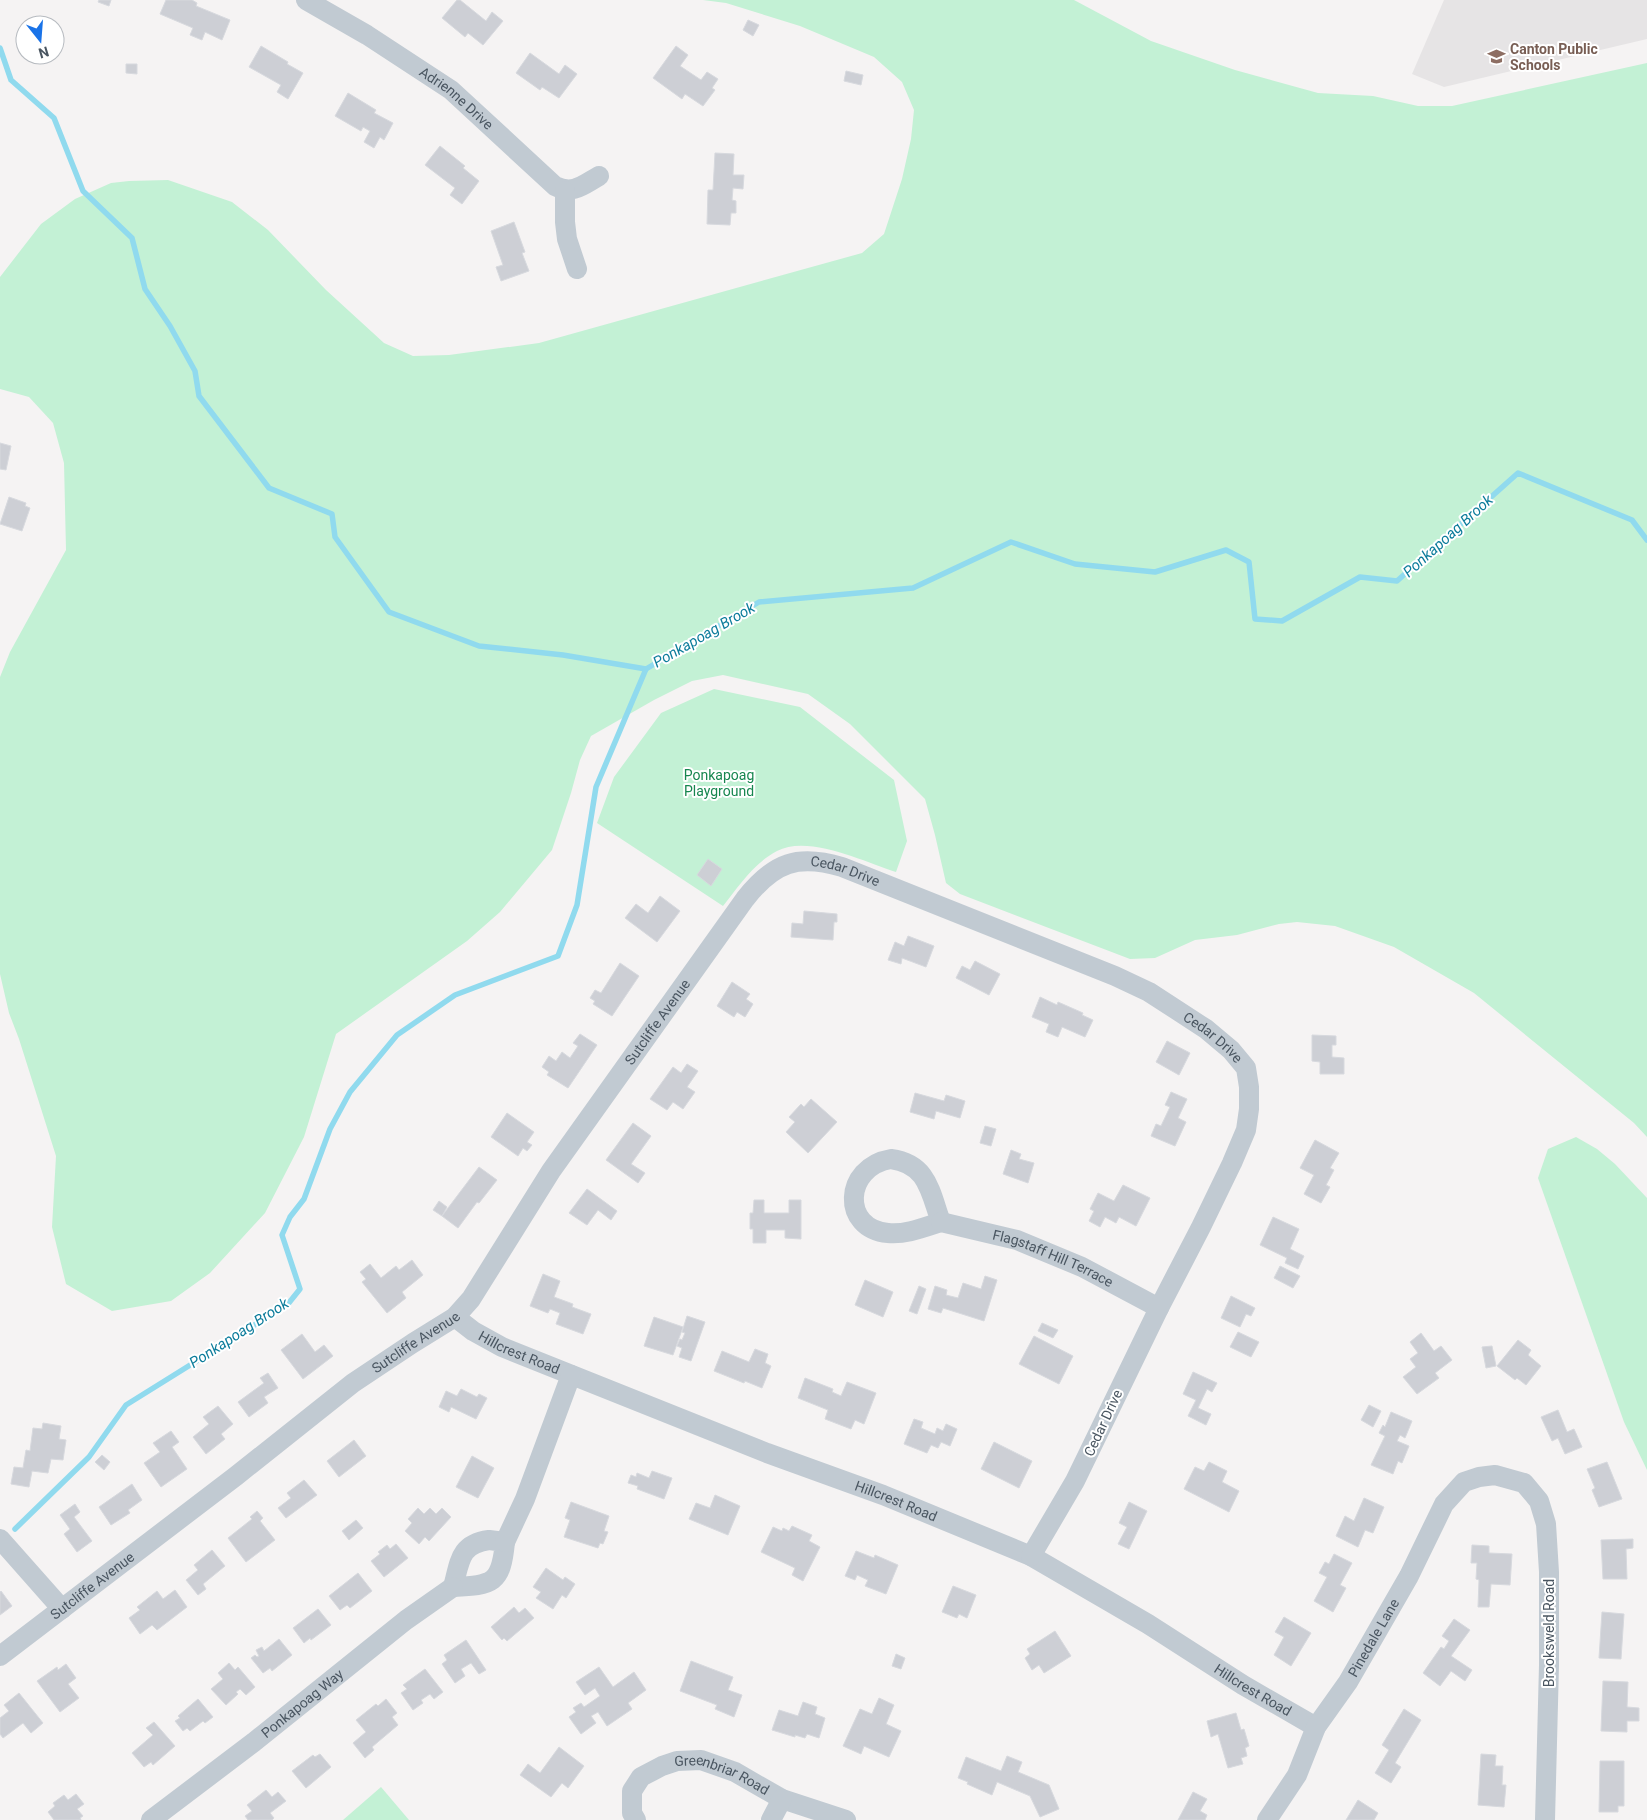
<svg xmlns="http://www.w3.org/2000/svg" width="1647" height="1820" font-family="Roboto,sans-serif">
<style>
.education{fill:#e6e4e5}
.green{fill:#c3f1d5}
.lines{fill:none;stroke-linecap:round;stroke-linejoin:round}
.stream{stroke:#90daee;stroke-width:5.5}
.building{fill:#cdcfd5;stroke:#d7d9de}
.street{stroke:#c1cad2;stroke-width:20}
.labels{text-anchor:middle;stroke-width:4;stroke-linejoin:round;paint-order:stroke}
.education-label{font-size:14px;font-weight:bold;fill:#785e54;stroke:#fff;text-anchor:start}
.street-label{font-size:14px;fill:#4a5661;stroke:#fff}
.park-label{font-size:14px;fill:#17864f;stroke:#fff}
.water-label{font-size:15px;font-style:italic;fill:#0c7c9b;stroke:#fff}
</style>
<rect width="100%" height="100%" fill="#f5f3f3"/>
<polygon class="education" points="1444,0 1647,0 1647,39 1444,87 1412,74"/>
<g class="green">
<polygon points="703,0 1074,0 1151,41 1235,70 1318,93 1373,96 1418,106 1452,106 1647,63 1647,1137 1634,1123 1474,993 1394,947 1335,926 1297,922 1279,924 1237,935 1195,940 1155,958 1130,959 960,894 946,883 935,835 925,799 850,724 808,694 723,675 692,681 654,700 591,736 580,760 571,793 552,850 500,912 467,941 336,1034 304,1137 265,1213 210,1273 171,1301 112,1311 66,1284 52,1227 56,1156 19,1039 9,1013 0,974 0,677 10,652 66,550 64,463 53,423 29,397 0,389 0,277 41,224 75,199 111,183 129,181 168,180 232,202 268,230 326,290 384,343 413,356 449,355 539,343 862,253 884,234 902,179 911,139 914,110 902,82 874,57 800,26 726,3"/>
<path d="M714 689 800 707 894 780 907 841 896 872C865 862 808 834 777 851 754 863 739 886 723 906L597 823 614 777 661 713Z"/>
<polygon points="1576,1137 1597,1149 1615,1164 1647,1198 1647,1470 1624,1422 1538,1178 1548,1149"/>
<polygon points="381,1787 409,1820 343,1820"/>
</g>
<g class="lines">
<g class="stream">
<polyline points="0,48 11,80 54,118 83,191 132,238 145,289 170,326 195,371 199,396 269,488 332,514 335,537 389,612 479,646 563,655 646,669"/>
<polyline points="15,1529 89,1457 126,1405 288,1304 300,1289 282,1235 290,1217 304,1199 330,1129 350,1092 397,1035 455,995 558,956 577,905 596,787 646,669 759,602 913,588 1011,542 1075,564 1155,572 1226,550 1249,562 1255,619 1282,621 1360,577 1397,581 1518,473 1632,520 1647,540"/>
</g>
</g>
<g class="building">
<polygon points="99,0 111,0 109,6 98,2"/>
<polygon points="166,0 192,0 197,3 196,6 230,20 222,40 205,32 202,40 190,35 193,28 160,14"/>
<polygon points="457,0 460,0 486,21 492,12 503,21 483,45 468,33 465,37 442,18"/>
<polygon points="748,20 759,25 753,36 743,30"/>
<polygon points="261,46 288,62 287,64 303,73 288,99 277,92 281,85 249,67"/>
<polygon points="676,46 688,55 680,66 701,80 707,72 718,79 712,88 715,90 703,106 685,94 682,99 653,78"/>
<polygon points="530,53 559,74 565,65 577,74 559,98 542,87 540,90 516,73"/>
<polygon points="126,64 137,64 137,74 126,73"/>
<polygon points="846,71 863,75 861,85 844,81"/>
<polygon points="348,93 376,110 374,113 393,123 384,140 380,137 374,148 364,142 370,131 363,127 361,131 335,116"/>
<polygon points="440,146 465,166 463,168 479,181 462,204 450,195 455,188 425,165"/>
<polygon points="715,153 734,154 733,175 744,175 743,189 733,188 732,200 736,201 736,213 731,213 730,225 707,224 708,190 713,190"/>
<polygon points="514,222 525,252 522,253 529,271 501,281 496,267 503,265 491,231"/>
<polygon points="0,443 11,446 6,470 0,469"/>
<polygon points="9,497 26,503 25,506 30,508 22,531 0,524"/>
<polygon points="708,859 722,869 711,886 697,875"/>
<polygon points="660,896 680,911 657,942 625,918 636,904 648,913"/>
<polygon points="804,911 837,914 837,922 834,922 833,940 791,937 792,923 803,924"/>
<polygon points="908,936 934,946 926,967 902,958 901,964 888,960 895,942 904,946"/>
<polygon points="975,961 1000,974 989,995 956,978 962,966 970,970"/>
<polygon points="620,963 639,976 612,1016 593,1004 595,1001 590,998 595,990 601,993"/>
<polygon points="732,982 750,994 746,999 753,1004 745,1017 737,1012 734,1017 717,1006"/>
<polygon points="1040,997 1057,1005 1058,1002 1083,1013 1082,1015 1093,1020 1085,1037 1062,1027 1058,1037 1046,1032 1049,1024 1032,1017"/>
<polygon points="580,1034 597,1045 568,1088 547,1075 549,1072 542,1067 549,1056 556,1061 562,1052 570,1058 578,1046 573,1043"/>
<polygon points="1312,1035 1336,1036 1336,1045 1332,1045 1332,1057 1344,1058 1344,1074 1320,1074 1320,1062 1312,1061"/>
<polygon points="1167,1041 1190,1053 1179,1075 1156,1062"/>
<polygon points="687,1064 698,1071 687,1087 695,1092 683,1109 673,1102 667,1110 650,1099 673,1067 681,1073"/>
<polygon points="1171,1092 1187,1099 1178,1118 1186,1122 1175,1146 1151,1136 1156,1124 1161,1126 1170,1107 1165,1105"/>
<polygon points="915,1093 944,1101 946,1095 965,1101 960,1118 936,1111 934,1119 910,1112"/>
<polygon points="811,1099 837,1122 808,1153 786,1132 795,1122 789,1117 801,1104 804,1107"/>
<polygon points="507,1113 534,1132 527,1142 532,1145 527,1151 523,1148 518,1156 491,1137"/>
<polygon points="633,1123 651,1136 631,1164 645,1173 638,1183 606,1160"/>
<polygon points="985,1126 996,1129 991,1146 980,1143"/>
<polygon points="1315,1140 1339,1153 1330,1168 1334,1170 1326,1185 1330,1187 1321,1203 1304,1194 1314,1175 1300,1168"/>
<polygon points="1011,1150 1021,1154 1019,1159 1034,1163 1028,1183 1003,1174"/>
<polygon points="479,1167 497,1180 479,1203 477,1202 458,1228 442,1216"/>
<polygon points="1123,1185 1150,1198 1136,1226 1119,1217 1116,1223 1105,1217 1100,1227 1089,1221 1094,1211 1090,1209 1098,1193 1114,1201"/>
<polygon points="587,1189 617,1211 611,1220 598,1210 587,1225 569,1213"/>
<polygon points="754,1200 764,1200 764,1213 789,1213 789,1200 801,1200 801,1239 785,1238 785,1230 766,1230 766,1243 753,1243 753,1229 750,1229 750,1213 753,1213"/>
<polygon points="439,1201 447,1207 442,1216 433,1210"/>
<polygon points="1273,1217 1299,1229 1290,1249 1304,1256 1298,1269 1285,1263 1287,1258 1260,1245"/>
<polygon points="412,1260 423,1275 402,1292 406,1298 387,1313 362,1282 366,1279 360,1272 370,1264 381,1278 396,1266 399,1270"/>
<polygon points="1280,1266 1300,1276 1293,1288 1274,1278"/>
<polygon points="543,1274 560,1281 554,1297 573,1304 572,1307 591,1314 583,1334 556,1324 560,1313 550,1309 548,1313 530,1306"/>
<polygon points="985,1276 997,1280 984,1321 943,1308 941,1313 928,1309 935,1286 947,1290 946,1295 958,1298 963,1283 981,1289"/>
<polygon points="865,1280 893,1292 883,1317 855,1305"/>
<polygon points="919,1286 926,1289 917,1314 909,1311"/>
<polygon points="1231,1296 1255,1308 1251,1316 1246,1314 1240,1327 1221,1318"/>
<polygon points="687,1316 705,1322 691,1361 679,1357 682,1348 677,1346 680,1339 682,1340 685,1333 682,1332"/>
<polygon points="654,1317 683,1327 673,1355 644,1346"/>
<polygon points="1042,1323 1058,1330 1053,1338 1038,1331"/>
<polygon points="1238,1332 1259,1342 1251,1357 1230,1347"/>
<polygon points="1421,1333 1434,1351 1441,1346 1452,1360 1435,1373 1439,1378 1417,1394 1403,1377 1416,1367 1410,1359 1418,1353 1410,1342"/>
<polygon points="302,1334 315,1352 324,1345 333,1356 303,1379 281,1350"/>
<polygon points="1034,1336 1073,1356 1059,1384 1019,1364"/>
<polygon points="1518,1340 1531,1350 1528,1355 1541,1366 1526,1385 1517,1378 1515,1380 1497,1366"/>
<polygon points="1492,1346 1496,1366 1486,1368 1482,1347"/>
<polygon points="755,1349 768,1354 765,1363 771,1366 762,1388 745,1381 744,1383 714,1371 722,1351 749,1362"/>
<polygon points="1193,1372 1217,1383 1212,1392 1207,1389 1198,1408 1211,1414 1206,1425 1188,1416 1196,1400 1183,1394"/>
<polygon points="268,1373 278,1388 264,1397 268,1403 249,1417 238,1402 264,1383 260,1378"/>
<polygon points="805,1378 833,1389 832,1392 841,1396 847,1382 876,1393 864,1424 855,1420 851,1429 825,1419 828,1410 798,1398"/>
<polygon points="461,1389 477,1397 479,1394 487,1398 476,1419 451,1407 449,1412 439,1407 446,1391 457,1396"/>
<polygon points="1369,1405 1381,1411 1373,1427 1361,1420"/>
<polygon points="218,1406 233,1424 221,1434 225,1439 206,1454 193,1437 209,1424 203,1417"/>
<polygon points="1558,1410 1567,1432 1574,1429 1582,1447 1565,1454 1558,1438 1552,1441 1541,1417"/>
<polygon points="1391,1412 1412,1421 1405,1438 1400,1435 1397,1441 1409,1446 1402,1463 1398,1461 1393,1474 1371,1465 1385,1436 1379,1433 1383,1425 1385,1427"/>
<polygon points="914,1419 923,1422 921,1428 935,1434 937,1428 943,1431 946,1424 957,1429 950,1446 941,1442 938,1448 931,1445 927,1453 904,1444"/>
<polygon points="43,1423 61,1426 59,1439 66,1440 63,1460 51,1459 48,1473 32,1471 29,1487 11,1484 14,1467 23,1468 26,1450 30,1451 33,1428 42,1429"/>
<polygon points="171,1431 179,1442 172,1447 187,1469 161,1487 144,1463 160,1452 153,1443"/>
<polygon points="354,1440 366,1456 339,1477 327,1461"/>
<polygon points="994,1442 1032,1461 1019,1488 981,1469"/>
<polygon points="102,1455 110,1462 104,1470 95,1462"/>
<polygon points="472,1456 494,1468 478,1498 456,1487"/>
<polygon points="1209,1462 1227,1471 1222,1482 1239,1491 1229,1512 1184,1489 1195,1467 1204,1471"/>
<polygon points="1607,1462 1622,1499 1599,1507 1592,1490 1595,1488 1587,1469"/>
<polygon points="652,1471 672,1478 664,1499 637,1489 638,1486 628,1483 631,1475 636,1477 637,1473 649,1478"/>
<polygon points="304,1480 317,1495 286,1518 278,1508 291,1498 287,1493"/>
<polygon points="132,1484 142,1500 128,1510 130,1513 111,1525 99,1507"/>
<polygon points="715,1495 740,1506 728,1535 689,1519 696,1503 710,1508"/>
<polygon points="1364,1498 1384,1507 1373,1533 1365,1530 1358,1547 1336,1536 1345,1516 1354,1521"/>
<polygon points="571,1502 609,1516 604,1531 608,1532 603,1544 600,1543 598,1548 564,1537 570,1520 565,1518"/>
<polygon points="1129,1502 1147,1511 1129,1549 1118,1544 1127,1527 1119,1523"/>
<polygon points="75,1504 80,1512 74,1517 92,1541 77,1552 64,1534 70,1529 60,1515"/>
<polygon points="418,1508 424,1514 430,1508 436,1514 442,1508 451,1517 429,1541 425,1537 419,1544 405,1531 412,1523 408,1519"/>
<polygon points="257,1511 263,1518 260,1521 275,1540 246,1562 228,1538 252,1519 250,1517"/>
<polygon points="356,1520 363,1528 349,1540 342,1531"/>
<polygon points="792,1526 812,1535 809,1541 820,1547 803,1581 792,1575 795,1568 761,1552 773,1527 782,1531 783,1528 789,1531"/>
<polygon points="1633,1539 1633,1548 1626,1549 1627,1579 1603,1579 1601,1540"/>
<polygon points="396,1544 408,1558 384,1577 371,1561 380,1554 378,1552 387,1545 390,1549"/>
<polygon points="1472,1545 1489,1546 1489,1553 1512,1554 1510,1585 1491,1584 1489,1607 1478,1607 1479,1580 1476,1579 1477,1563 1471,1563"/>
<polygon points="212,1550 225,1566 203,1584 206,1589 198,1595 186,1580 198,1570 194,1565"/>
<polygon points="856,1551 874,1558 875,1555 898,1565 886,1594 865,1586 868,1580 857,1575 855,1580 845,1576"/>
<polygon points="1334,1554 1352,1563 1340,1585 1346,1588 1333,1612 1314,1601 1327,1577 1319,1573 1325,1562 1329,1564"/>
<polygon points="546,1568 563,1580 565,1577 575,1584 566,1598 562,1595 553,1609 536,1598 541,1592 533,1587"/>
<polygon points="358,1573 372,1591 350,1608 347,1605 340,1610 329,1596"/>
<polygon points="953,1586 976,1595 967,1618 959,1614 957,1618 942,1612"/>
<polygon points="175,1590 187,1607 157,1630 152,1625 140,1634 129,1618 140,1610 137,1607 157,1591 163,1599"/>
<polygon points="1,1591 12,1606 0,1615 0,1592"/>
<polygon points="514,1607 519,1613 525,1608 534,1618 507,1641 504,1638 502,1640 491,1627"/>
<polygon points="318,1609 331,1625 311,1640 310,1638 304,1643 293,1628"/>
<polygon points="1602,1612 1624,1614 1621,1659 1599,1658"/>
<polygon points="1284,1617 1311,1633 1291,1666 1274,1655 1284,1637 1275,1632"/>
<polygon points="1454,1619 1470,1630 1451,1656 1472,1670 1465,1681 1451,1671 1440,1686 1423,1673 1441,1647 1444,1649 1449,1641 1442,1636"/>
<polygon points="1055,1631 1071,1656 1044,1673 1039,1665 1032,1670 1025,1658 1030,1654 1027,1649"/>
<polygon points="279,1639 292,1655 272,1671 270,1668 263,1673 251,1658 255,1655 257,1657 259,1656 256,1650 262,1647 264,1651"/>
<polygon points="466,1640 486,1670 479,1674 471,1663 461,1669 465,1676 455,1683 442,1664 447,1660 444,1655"/>
<polygon points="896,1654 905,1658 901,1669 892,1666"/>
<polygon points="691,1661 733,1677 728,1690 742,1695 734,1717 715,1709 717,1705 680,1691"/>
<polygon points="229,1663 235,1670 238,1667 255,1687 246,1695 240,1689 236,1692 238,1694 226,1705 211,1689 223,1679 218,1673"/>
<polygon points="66,1664 76,1678 68,1684 79,1698 60,1712 37,1681 57,1667 58,1670"/>
<polygon points="599,1667 613,1687 634,1672 646,1690 628,1703 632,1709 607,1726 598,1712 591,1716 596,1723 581,1734 569,1717 576,1712 573,1708 581,1703 584,1707 600,1696 595,1688 585,1695 576,1682"/>
<polygon points="425,1669 443,1692 434,1699 430,1694 421,1700 423,1703 413,1710 401,1693 407,1689 403,1685"/>
<polygon points="1603,1681 1628,1682 1627,1707 1639,1708 1639,1721 1627,1721 1627,1732 1601,1731"/>
<polygon points="19,1693 43,1723 31,1733 23,1723 3,1738 0,1734 0,1718 9,1711 4,1705"/>
<polygon points="879,1698 894,1705 886,1724 901,1731 889,1757 864,1746 861,1754 843,1746 860,1709 872,1714"/>
<polygon points="198,1699 213,1717 205,1723 203,1721 190,1731 187,1728 183,1731 175,1721 180,1718 178,1716"/>
<polygon points="386,1699 397,1713 392,1717 398,1725 372,1747 374,1750 365,1758 353,1743 366,1732 356,1720 376,1704 378,1706"/>
<polygon points="803,1702 817,1707 815,1714 825,1718 819,1738 807,1734 805,1738 795,1735 795,1737 772,1730 779,1710 798,1716"/>
<polygon points="1404,1709 1421,1720 1395,1763 1401,1767 1391,1783 1375,1773 1389,1750 1382,1745"/>
<polygon points="1236,1713 1241,1730 1244,1729 1249,1746 1245,1748 1247,1756 1241,1758 1243,1764 1228,1768 1218,1734 1211,1737 1207,1721"/>
<polygon points="154,1722 175,1746 153,1765 151,1762 144,1767 132,1753 153,1735 146,1728"/>
<polygon points="559,1747 584,1766 568,1788 562,1783 551,1797 520,1775 528,1764 540,1773"/>
<polygon points="320,1754 331,1767 306,1788 292,1771 313,1755 315,1757"/>
<polygon points="1481,1754 1496,1755 1495,1766 1503,1766 1502,1785 1506,1785 1504,1807 1478,1805"/>
<polygon points="1007,1756 1022,1762 1018,1772 1049,1785 1059,1809 1040,1817 1030,1796 997,1782 992,1795 967,1784 968,1782 958,1778 966,1757 1001,1771"/>
<polygon points="1600,1761 1624,1761 1624,1806 1618,1806 1618,1812 1599,1812"/>
<polygon points="266,1790 272,1797 278,1792 286,1801 270,1813 274,1818 272,1820 248,1820 245,1816 252,1811 247,1805"/>
<polygon points="1193,1792 1207,1799 1200,1811 1207,1815 1205,1820 1178,1820"/>
<polygon points="76,1794 84,1804 77,1809 83,1816 80,1818 81,1820 54,1820 48,1812 55,1806 53,1803 64,1795 68,1800"/>
<polygon points="1358,1800 1378,1813 1374,1820 1346,1820"/>
</g>
<g class="lines">
<g class="street">
<path id="s1" d="M306 0 367 35 451 90 555 186C573 195 583 185 599 176"/>
<polyline points="565,191 565,222 567,239 577,269"/>
<path d="M891 1159C928 1164 930 1192 941 1222 925 1227 905 1235 888 1233 841 1229 843 1167 891 1159Z"/>
<path id="s2" d="M941 1222 1017 1240 1082 1267 1159 1308"/>
<path id="s3" d="M455 1317 473 1331 502 1347 767 1453 883 1495 1031 1556 1148 1624 1243 1685 1316 1727"/>
<polyline points="0,1539 62,1609"/>
<path d="M489 1540 505 1542C501 1584 493 1585 453 1587 460 1562 459 1544 489 1540Z"/>
<polyline points="505,1542 525,1499 571,1375"/>
<path id="s4" d="M0 1656 236 1476 353 1383 413 1343 455 1317 471 1299 551 1171 745 899C774 862 798 854 842 867L1115 976 1149 992 1206 1029 1231 1050 1246 1068 1249 1087V1109L1246 1130 1232 1163 1201 1227 1159 1308 1075 1481 1031 1556"/>
<path id="s5" d="M151 1820 254 1742 406 1620 453 1587"/>
<path id="s6" d="M636 1820 632 1813V1791L641 1777 662 1766 677 1761 701 1760 735 1772 782 1799 846 1820"/>
<polyline points="771,1820 782,1799"/>
<path id="s7" d="M1267 1820 1297 1775 1316 1727 1348 1682 1409 1576 1444 1504 1464 1482 1479 1477 1495 1475 1524 1483 1539 1501 1546 1524 1549 1572V1665L1545 1820"/>
</g>
</g>
<defs>
<symbol id="school-bare" viewBox="-9 -9 18 18"><path d="M0-5L7-2L0 1L-7-2ZM-4 1L0 2.5L4 1V4Q0 6-4 4Z" fill="#8d6e63" stroke="#fff" stroke-width="2.5" paint-order="stroke"/></symbol>
</defs>
<g fill-rule="evenodd">
<use href="#school-bare" x="1484" y="44" width="25" height="25"/>
</g>
<g class="labels">
<g class="education-label">
<text x="1510" y="54">Canton Public<tspan x="1510" dy="16">Schools</tspan></text>
</g>
<g class="street-label">
<text dy="5" stroke="none"><textPath href="#s1" startOffset="180">Adrienne Drive</textPath></text>
<text dy="5" stroke="none"><textPath href="#s4" startOffset="1192">Cedar Drive</textPath></text>
<text dy="5" stroke="none"><textPath href="#s4" startOffset="926">Sutcliffe Avenue</textPath></text>
<text dy="5" stroke="none"><textPath href="#s4" startOffset="1598">Cedar Drive</textPath></text>
<text dy="5" stroke="none"><textPath href="#s2" startOffset="118">Flagstaff Hill Terrace</textPath></text>
<text dy="5" stroke="none"><textPath href="#s4" startOffset="521">Sutcliffe Avenue</textPath></text>
<text dy="5" stroke="none"><textPath href="#s3" startOffset="74">Hillcrest Road</textPath></text>
<text transform="translate(1103 1423) rotate(-65)" y="5">Cedar Drive</text>
<text dy="5" stroke="none"><textPath href="#s3" startOffset="479">Hillcrest Road</textPath></text>
<text dy="5" stroke="none"><textPath href="#s4" startOffset="116">Sutcliffe Avenue</textPath></text>
<text transform="translate(1549 1633) rotate(-90)" y="5">Brooksweld Road</text>
<text dy="5" stroke="none"><textPath href="#s7" startOffset="212">Pinedale Lane</textPath></text>
<text dy="5" stroke="none"><textPath href="#s3" startOffset="884">Hillcrest Road</textPath></text>
<text dy="5" stroke="none"><textPath href="#s5" startOffset="191">Ponkapoag Way</textPath></text>
<text dy="5" stroke="none"><textPath href="#s6" startOffset="134">Greenbriar Road</textPath></text>
</g>
<g class="park-label">
<text x="719" y="780">Ponkapoag<tspan x="719" dy="16">Playground</tspan></text>
</g>
<g class="water-label">
<text transform="translate(1448 536) rotate(-42)" y="5">Ponkapoag Brook</text>
<text transform="translate(704 635) rotate(-30)" y="5">Ponkapoag Brook</text>
<text transform="translate(239 1333) rotate(-33)" y="5">Ponkapoag Brook</text>
</g>
</g>
<g transform="translate(40 40) rotate(163)"><circle r="24" fill="#ffffff" stroke="#b7bbc0"/>
<path d="M0-4L9 19L0 12L-9 19Z" fill="#1a73e8"/>
<text y="-8" font-size="14" font-weight="bold" text-anchor="middle" fill="#4a5661">N</text>
</g>
</svg>
